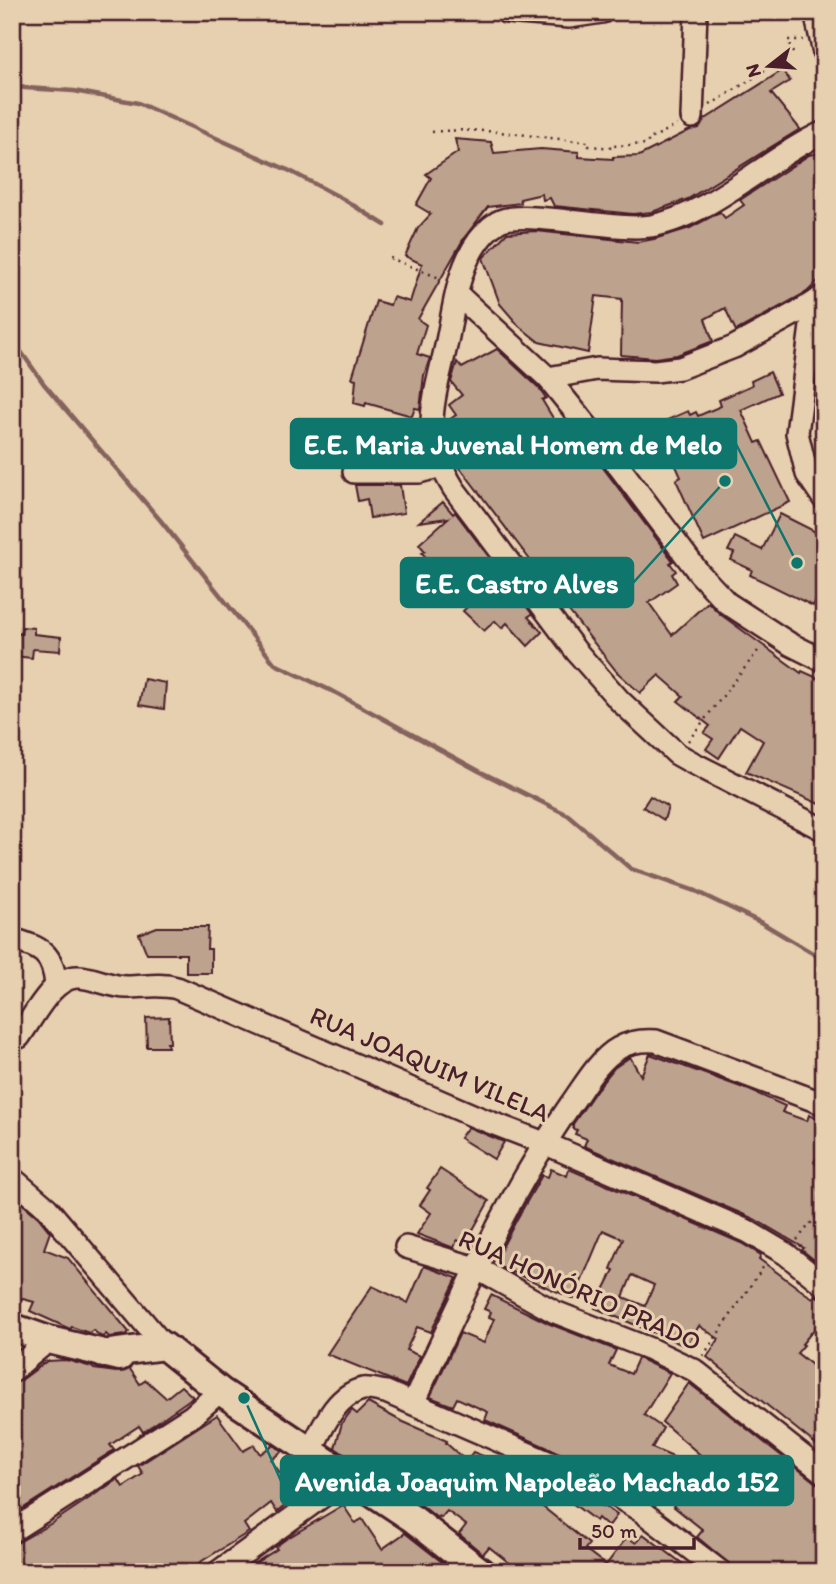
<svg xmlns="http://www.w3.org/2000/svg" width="836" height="1584" font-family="Itim,sans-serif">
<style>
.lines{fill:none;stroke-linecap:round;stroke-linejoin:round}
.stream{stroke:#85625d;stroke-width:4.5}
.building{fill:#bda28d;stroke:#4a1f2b;stroke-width:2;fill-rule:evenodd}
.minor-casing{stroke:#4a1f2b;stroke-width:26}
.major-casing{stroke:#4a1f2b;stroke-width:32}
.path{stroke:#4a1f2b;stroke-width:2.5;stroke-dasharray:2 5;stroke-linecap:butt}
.minor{stroke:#e6d0af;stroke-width:21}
.major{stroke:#e6d0af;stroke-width:26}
.labels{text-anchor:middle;stroke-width:6;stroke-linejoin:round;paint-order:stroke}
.street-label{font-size:26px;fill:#4a1f2b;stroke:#e6d0af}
.leader{fill:none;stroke:#0f766e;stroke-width:2.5}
.callout-dot{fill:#0f766e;stroke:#e6d0af;stroke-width:2.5}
.callout{fill:#0f766e;stroke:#0f766e;stroke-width:2.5}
.callout-label{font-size:28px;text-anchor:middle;font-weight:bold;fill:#fff}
</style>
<rect width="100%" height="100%" fill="#e6d0af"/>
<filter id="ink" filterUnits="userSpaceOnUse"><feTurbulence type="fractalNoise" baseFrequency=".0143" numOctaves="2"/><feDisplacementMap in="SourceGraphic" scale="14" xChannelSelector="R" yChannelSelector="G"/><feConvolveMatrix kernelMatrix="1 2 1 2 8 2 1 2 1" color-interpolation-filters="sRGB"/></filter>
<g filter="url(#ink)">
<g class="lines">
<g class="stream">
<polyline points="12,85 25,88 74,91 138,103 290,171 343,199 385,225"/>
<polyline points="12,339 44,384 161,521 275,664 338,694 479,771 568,815 631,869 695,891 762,923 819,957"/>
</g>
</g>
<g class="building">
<polygon points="783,70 790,81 771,93 800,129 688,199 652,212 633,214 554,206 550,198 543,200 542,194 520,199 521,203 488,207 464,238 418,319 426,325 417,354 430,358 424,375 420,409 415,408 412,416 366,403 365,406 354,403 356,379 352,378 376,301 390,305 393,297 410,302 422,264 405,256 418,228 431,214 416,205 431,178 426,174 458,152 455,139 491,142 494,153 541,149 579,152 579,157 613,159 613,157 639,156 690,130 699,128 704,120"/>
<polygon points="824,152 824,275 807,292 736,331 725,308 705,319 713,341 677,355 655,358 621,355 622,299 596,296 588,353 539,342 519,326 500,304 483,258 507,233 536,231 638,242 654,239 690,228 720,212 725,218 744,205 740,200 809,155"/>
<polygon points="497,349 539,388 546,398 542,400 556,423 531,438 530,441 544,459 574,438 587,457 592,453 673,561 670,563 676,571 672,574 677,583 649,603 672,635 708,602 720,614 801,673 802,671 824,681 824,806 746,772 763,741 740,726 719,758 706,749 713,739 704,733 710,726 678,701 683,696 659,675 640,693 617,672 554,592 571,581 556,562 540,573 455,461 447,437 446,422 456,415 449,405 462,395 451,382 457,362 462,368"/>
<polygon points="770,372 779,393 741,410 756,443 761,441 790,502 704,542 676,480 681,477 659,428 667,425 665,421 688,411 690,415 696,412 698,416 721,406 719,400 752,385 751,381"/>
<polygon points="355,485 400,485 404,513 370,518 367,499 358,501"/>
<polygon points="443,502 453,514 455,512 532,614 528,617 542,632 528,646 507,623 502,628 495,621 484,631 463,611 480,594 457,571 438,590 421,569 430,562 422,553 425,551 419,544 448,518 419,522"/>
<polygon points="780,514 824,536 824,584 813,606 750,575 752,570 731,560 734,553 728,551 735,537 762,550"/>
<polygon points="22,627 34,628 34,634 61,637 60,651 33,649 32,658 13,656 12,633 21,634"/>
<polygon points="144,679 166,683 164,709 139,705"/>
<polygon points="650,796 668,807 664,820 643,807"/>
<polygon points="157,927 208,927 207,949 211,949 211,973 186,973 186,954 147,954 139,934"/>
<polygon points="169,1017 170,1043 167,1043 168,1047 147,1047 146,1018"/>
<polygon points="650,1054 749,1090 785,1106 782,1112 807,1121 809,1115 824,1122 824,1147 814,1162 824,1174 824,1268 802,1250 804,1248 754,1219 584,1146 587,1139 575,1134 577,1130 573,1129 573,1124 597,1089 614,1068 630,1057 641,1076"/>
<polygon points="468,1127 504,1142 494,1159 460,1138"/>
<polygon points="440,1169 489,1201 465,1244 457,1240 454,1248 417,1234 431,1213 420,1205 430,1190 427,1188"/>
<path d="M551 1169 567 1176 569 1169 741 1243 761 1255 759 1259 805 1293 813 1298 815 1295 824 1301V1317L802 1344 804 1345 797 1353 816 1368 824 1358V1451L707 1357 719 1339 699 1326 687 1345H683L595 1308 614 1270 611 1269 623 1239 603 1230 574 1299 500 1267 497 1257 517 1219 542 1175 548 1177ZM632 1275 654 1285 645 1306 623 1297Z"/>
<polygon points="12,1195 38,1217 50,1232 44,1249 68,1258 129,1332 126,1335 109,1337 106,1334 103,1337 100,1336 93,1330 89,1333 72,1327 70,1329 30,1311 34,1302 12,1296 12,1253 17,1239 12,1237"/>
<polygon points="424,1266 457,1278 431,1332 417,1327 406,1350 420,1356 406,1386 327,1354 372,1286 408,1303"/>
<polygon points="491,1295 550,1324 616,1350 609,1365 631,1374 638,1358 670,1373 644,1415 663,1428 652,1448 733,1483 662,1422 689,1383 816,1483 823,1486 824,1572 739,1572 697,1537 703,1530 673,1506 684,1493 659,1473 651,1490 628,1480 627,1483 485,1420 488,1412 457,1398 453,1406 430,1397 460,1333 484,1343 494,1319 489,1317 491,1312 484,1309"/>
<polygon points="66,1360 92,1367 94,1369 116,1372 130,1369 140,1384 146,1380 166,1398 181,1386 193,1397 143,1432 139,1426 110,1445 114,1450 19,1511 12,1500 12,1384 20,1381 47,1361"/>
<polygon points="368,1403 399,1420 447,1441 446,1443 466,1461 473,1452 521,1471 520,1473 535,1485 528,1495 589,1544 585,1549 606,1565 627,1537 636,1543 643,1534 683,1564 677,1572 521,1572 489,1547 483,1554 459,1534 466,1525 447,1511 441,1518 439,1516 437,1518 420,1504 335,1448 342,1423 352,1410 357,1414"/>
<polygon points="217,1415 243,1451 254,1445 260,1454 273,1445 282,1451 271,1460 289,1485 307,1474 311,1486 277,1512 271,1503 244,1524 249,1532 184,1572 12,1572 12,1546 52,1523 118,1479 123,1487 143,1474 138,1466"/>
<polygon points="558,1487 607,1508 617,1515 608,1527 598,1518 596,1521 556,1491"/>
<polygon points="343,1505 355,1523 362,1519 382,1549 405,1533 447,1566 446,1572 241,1572 277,1549 275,1547 286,1539"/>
</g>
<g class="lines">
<defs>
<g id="minor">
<polyline points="506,12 569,17 602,12"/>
<polyline points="815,12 824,53"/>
<polyline points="692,117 696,12"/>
<path d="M824 132C769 157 710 216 651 226 615 232 520 208 498 222 488 228 479 239 473 249 456 277 453 315 446 346 440 374 431 402 432 430 434 453 443 471 454 489L576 651 620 701 648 727 677 754 693 763 824 830"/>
<polyline points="457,294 548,378 611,456 699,573 727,603 790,644 824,661"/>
<polyline points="822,297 814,303 797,433 807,474 824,499"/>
<polyline points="548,378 597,369 655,371 680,368 734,347 814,303"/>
<polyline points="354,472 419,472 441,466"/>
<path d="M12 939C42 948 53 953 56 985"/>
<path d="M19 1037C33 1018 53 975 79 977 95 978 111 987 127 987 145 987 159 983 177 988L479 1118 544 1143 747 1231 786 1254 824 1285"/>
<polyline points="12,1178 47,1208 164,1346"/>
<polyline points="406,1247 476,1268 555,1312 650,1349 694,1370 824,1473"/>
<polyline points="12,1371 49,1340"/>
<path d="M413 1403C461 1301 506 1197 571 1104 584 1086 599 1059 619 1048 631 1041 643 1040 656 1041L824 1104"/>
<path d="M310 1452C322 1429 335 1395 363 1389 370 1388 379 1391 386 1392L573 1473 607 1490 641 1511 721 1572"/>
<polyline points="12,1531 192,1416 220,1391"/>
<polyline points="218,1572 349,1477"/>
</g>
<g id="major">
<polyline points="12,1327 49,1340 120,1357"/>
<polyline points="103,1354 164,1346 220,1391 413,1519 481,1572"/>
</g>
</defs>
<use href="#minor" class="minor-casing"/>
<use href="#major" class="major-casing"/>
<g class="path">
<polyline points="710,105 793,53 788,40 803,40"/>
<path d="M432 132C485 126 537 138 589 142V146L613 148V146L648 144V140L677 125"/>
<polyline points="390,258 442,279"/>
<polyline points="688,741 761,647"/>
<polyline points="797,1240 824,1207"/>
<polyline points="703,1356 766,1263"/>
</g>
<use href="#minor" class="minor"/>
<use href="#major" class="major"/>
</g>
</g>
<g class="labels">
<g class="street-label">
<text transform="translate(430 1064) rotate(23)" y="9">RUA JOAQUIM VILELA</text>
<text transform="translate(580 1290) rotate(24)" y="9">RUA HONÓRIO PRADO</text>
</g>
</g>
<path class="leader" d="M797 563L736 444M725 481L633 583M244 1398L281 1481"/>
<g class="callout-dot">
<circle cx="797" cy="563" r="7"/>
<circle cx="725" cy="481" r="7"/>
<circle cx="244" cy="1398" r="7"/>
</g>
<g class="callout">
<rect x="291" y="419" width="445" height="49" rx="7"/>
<rect x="401" y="558" width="232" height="49" rx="7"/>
<rect x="281" y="1456" width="512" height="49" rx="7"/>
</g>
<g class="callout-label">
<text x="513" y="454">E.E. Maria Juvenal Homem de Melo</text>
<text x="517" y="593">E.E. Castro Alves</text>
<text x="537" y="1491">Avenida Joaquim Napoleão Machado 152</text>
</g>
<rect width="836" height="1584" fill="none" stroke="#e6d0af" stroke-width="42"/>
<rect x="21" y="21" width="794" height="1542" fill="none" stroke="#4a1f2b" stroke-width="2.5" filter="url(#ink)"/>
<g transform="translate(769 66) rotate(253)" stroke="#e6d0af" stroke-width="5" paint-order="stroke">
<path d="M0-5L12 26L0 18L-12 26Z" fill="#4a1f2b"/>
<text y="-10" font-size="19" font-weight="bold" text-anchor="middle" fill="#4a1f2b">N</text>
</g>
<path d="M580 1538v10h114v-10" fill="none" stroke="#4a1f2b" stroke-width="3.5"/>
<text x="591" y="1538" font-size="21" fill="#4a1f2b" stroke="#e6d0af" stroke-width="5" paint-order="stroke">50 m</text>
</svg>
